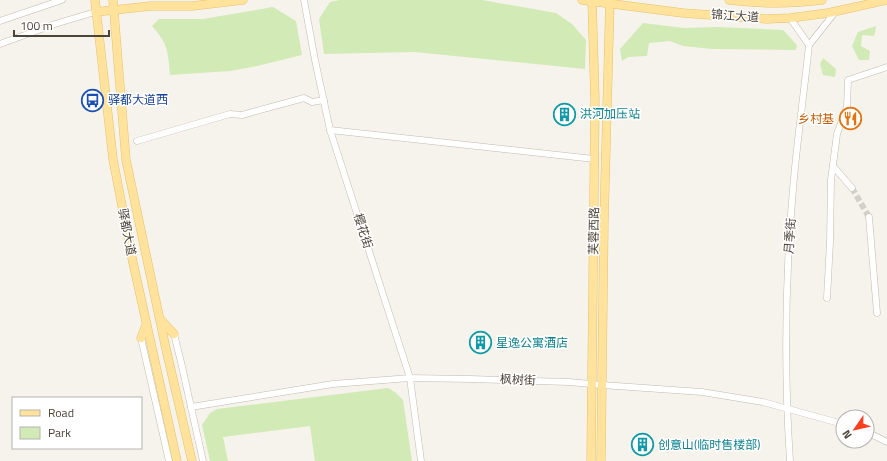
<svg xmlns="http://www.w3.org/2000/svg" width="887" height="461" font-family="'Titillium Web','Noto Sans SC',sans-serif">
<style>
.green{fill:#d2eab5}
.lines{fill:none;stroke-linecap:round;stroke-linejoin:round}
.minor-tunnel{stroke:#d4d0c8;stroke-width:6;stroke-dasharray:6 3;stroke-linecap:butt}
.minor-casing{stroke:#c2bbae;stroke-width:7}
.major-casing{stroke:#e6c16a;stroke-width:9}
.minor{stroke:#fff;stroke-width:6}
.major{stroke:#ffe39c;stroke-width:8}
.labels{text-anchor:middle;stroke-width:3;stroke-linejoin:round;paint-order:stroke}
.street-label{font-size:12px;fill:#4b4439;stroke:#fff}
.transit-label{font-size:12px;fill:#164399;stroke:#fff;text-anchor:start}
.culture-label{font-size:12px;fill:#0d838f;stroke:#fff;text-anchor:start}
.food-label{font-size:12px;fill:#c56008;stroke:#fff;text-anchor:end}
</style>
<rect width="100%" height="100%" fill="#f6f3ec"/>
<g class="green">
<polygon points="340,0 482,0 556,13 572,24 586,40 585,69 414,52 324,54 319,19 330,2"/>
<path d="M273 7 296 21 302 55 257 66 230 71 170 75C168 51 168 44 152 26L159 19H203Z"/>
<polygon points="643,23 684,28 718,27 783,30 797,45 796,50 712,49 683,46 670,41 649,43 647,56 628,57 622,61 620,49"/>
<polygon points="876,26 875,34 873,36 863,35 862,36 861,46 870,51 869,60 859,60 852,46 858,32"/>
<polygon points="823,58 836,69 835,77 823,75 820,64"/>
<polygon points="388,388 396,393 403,400 412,461 315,461 310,426 223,437 228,461 210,461 202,425 210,413 217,409"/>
</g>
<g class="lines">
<polyline class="minor-tunnel" points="852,188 869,217"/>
<defs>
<g id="minor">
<polyline points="304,0 315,60 330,130 410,378 421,461"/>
<path d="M790 18 809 45C804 93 797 141 793 189 785 280 784 370 790 461"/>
<polyline points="0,21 62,0"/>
<polyline points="0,44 55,24 95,12"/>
<polyline points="809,45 836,11"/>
<polyline points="330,130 594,159"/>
<polyline points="137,141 230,114 242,115 304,98 312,102 324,100"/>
<polyline points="833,166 852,188"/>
<polyline points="869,217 877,313"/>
<polyline points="827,298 830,242 831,180 837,134 847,107 848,80 887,67"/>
<polyline points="174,334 181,362 203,461"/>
<polyline points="141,338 169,461"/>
<polyline points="191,407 333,384 410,378 470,379 569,382 602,385 702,392 763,402 843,424"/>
<polyline points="867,432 887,442"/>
</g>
<g id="major">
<polyline points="95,0 113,159 132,258 177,461"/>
<polyline points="113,0 126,160 166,349 192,461"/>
<polyline points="582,0 683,13 767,19 790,18 828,13 887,0"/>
<path d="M729 0C763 4 788 4 822 0"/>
<polyline points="95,12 151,6 192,6 243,0"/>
<polyline points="161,320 174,334"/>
<polyline points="141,338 146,325"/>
<polyline points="591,461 595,101 592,0"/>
<polyline points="601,461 604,220 610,0"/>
</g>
</defs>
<use href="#minor" class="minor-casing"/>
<use href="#major" class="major-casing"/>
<use href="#minor" class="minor"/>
<use href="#major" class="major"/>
</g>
<defs>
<symbol id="bus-ring" viewBox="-11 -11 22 22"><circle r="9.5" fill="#fff" stroke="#1a4fb4" stroke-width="1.5"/><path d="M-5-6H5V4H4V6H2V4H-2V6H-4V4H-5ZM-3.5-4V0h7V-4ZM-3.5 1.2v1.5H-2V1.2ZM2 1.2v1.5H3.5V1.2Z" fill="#1a4fb4"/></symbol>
<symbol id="building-ring" viewBox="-11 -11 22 22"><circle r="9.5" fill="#fff" stroke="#0f9aa8" stroke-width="1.5"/><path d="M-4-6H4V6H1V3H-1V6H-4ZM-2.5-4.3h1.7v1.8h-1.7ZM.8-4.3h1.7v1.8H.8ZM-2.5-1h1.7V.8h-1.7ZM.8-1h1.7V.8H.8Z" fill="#0f9aa8"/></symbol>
<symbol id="restaurant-ring" viewBox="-11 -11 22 22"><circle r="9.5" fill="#fff" stroke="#e8710a" stroke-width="1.5"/><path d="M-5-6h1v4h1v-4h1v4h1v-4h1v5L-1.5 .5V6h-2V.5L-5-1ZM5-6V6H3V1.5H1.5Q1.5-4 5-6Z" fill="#e8710a"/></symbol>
</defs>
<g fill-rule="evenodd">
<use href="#bus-ring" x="80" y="88" width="25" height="25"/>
<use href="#building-ring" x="552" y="102" width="25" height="25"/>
<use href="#restaurant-ring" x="838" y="106" width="25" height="25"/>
<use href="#building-ring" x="468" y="330" width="25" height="25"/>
<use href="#building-ring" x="630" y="432" width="25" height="25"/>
</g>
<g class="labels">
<g class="street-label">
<text transform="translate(735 16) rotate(4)" y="4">锦江大道</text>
<text transform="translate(363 231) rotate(72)" y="4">樱花街</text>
<text transform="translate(594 231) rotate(-89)" y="4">芙蓉西路</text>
<text transform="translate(127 232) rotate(79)" y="4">驿都大道</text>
<text transform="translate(790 236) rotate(-86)" y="4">月季街</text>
<text transform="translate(518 380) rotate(2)" y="4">枫树街</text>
</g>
<g class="transit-label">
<text x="108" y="104">驿都大道西</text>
</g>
<g class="culture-label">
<text x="580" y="118">洪河加压站</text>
<text x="496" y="347">星逸公寓酒店</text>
<text x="658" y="449">创意山(临时售楼部)</text>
</g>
<g class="food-label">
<text x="834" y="123">乡村基</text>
</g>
</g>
<rect x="12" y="397" width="130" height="52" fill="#ffffff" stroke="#b7b4b0"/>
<rect x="20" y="410" width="20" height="6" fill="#ffe39c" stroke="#b7b4b0"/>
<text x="48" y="417" font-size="12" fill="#4b4439">Road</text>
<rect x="20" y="427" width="20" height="12" fill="#d2eab5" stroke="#b7b4b0"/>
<text x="48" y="437" font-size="12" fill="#4b4439">Park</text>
<g transform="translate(855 429) rotate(236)"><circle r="19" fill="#ffffff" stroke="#b7b4b0"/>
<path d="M0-3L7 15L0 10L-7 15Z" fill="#fc3f1d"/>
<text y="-6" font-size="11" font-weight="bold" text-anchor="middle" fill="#4b4439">N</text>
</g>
<path d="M14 30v6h95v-6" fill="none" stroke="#4b4439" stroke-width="2"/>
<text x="20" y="30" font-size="12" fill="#4b4439" stroke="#ffffff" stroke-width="3" paint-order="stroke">100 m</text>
</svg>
